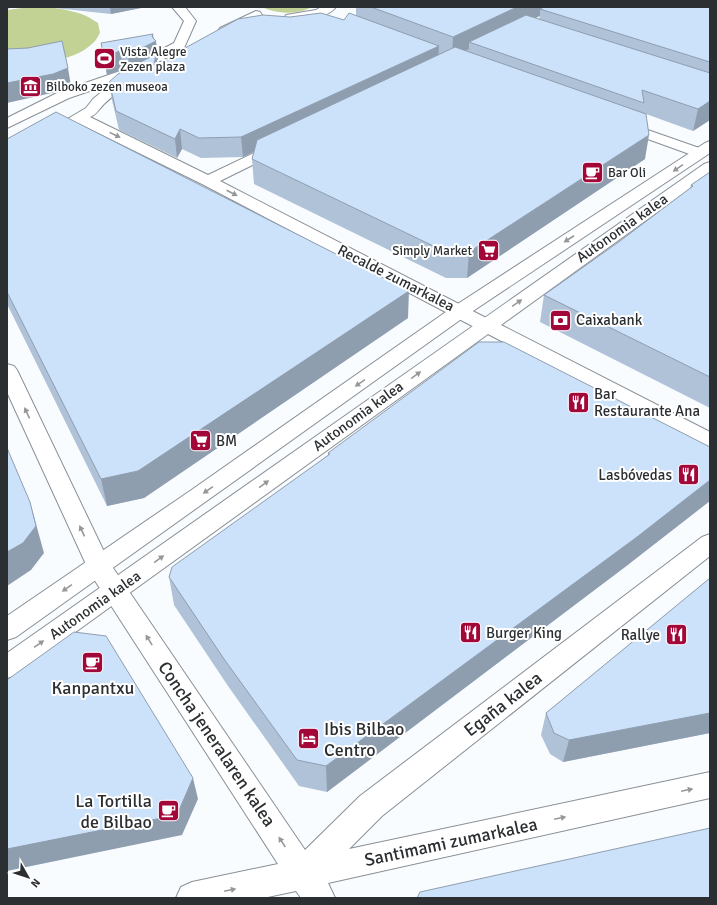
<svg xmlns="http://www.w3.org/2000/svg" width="717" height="905" viewBox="0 0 717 905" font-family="Signika,sans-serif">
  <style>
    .green { fill: #c1d294 }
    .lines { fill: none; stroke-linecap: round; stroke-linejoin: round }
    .minor-casing { stroke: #898f96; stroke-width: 2 }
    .major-casing { stroke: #898f96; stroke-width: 2 }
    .minor { fill: #fff; fill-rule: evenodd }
    .major { fill: #fff; fill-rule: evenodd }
    .wall { fill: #afc2d7; fill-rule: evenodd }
    .shaded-wall { fill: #8f9eaf }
    .building { fill: #cce1fa; stroke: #8f9eaf }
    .oneway { fill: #969798 }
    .labels { text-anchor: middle; stroke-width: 4; stroke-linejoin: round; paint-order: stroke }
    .far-poi-label { font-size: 13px; fill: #2c2f31; stroke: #fff; text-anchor: start }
    .street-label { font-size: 15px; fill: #2c2f31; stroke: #fff }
    .poi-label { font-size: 15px; fill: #2c2f31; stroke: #fff; text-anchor: start }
    .near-poi-label { font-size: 18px; fill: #2c2f31; stroke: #fff }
    .near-street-label { font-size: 18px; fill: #2c2f31; stroke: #fff }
  </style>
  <rect width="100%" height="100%" fill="#f9fcff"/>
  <!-- green -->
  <path class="green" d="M47,7C67,10 81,11 98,23L100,33C98,36 96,41 93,43C73,63 33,64 7,67V10L22,8Z
    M262,7H312C298,15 276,14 262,7Z"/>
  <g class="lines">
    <defs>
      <path id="minor" d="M172,7H185L196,21L184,48L138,73L142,74L144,77L142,80C128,87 115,93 104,104C99,109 97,114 90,117L208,175L273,144L278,142L283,144L286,147L283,150L220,181L492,321L495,325L492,329L485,331L478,329L202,184L80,124L69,128L64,127L62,124L64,121L86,108L93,99L110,85L119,81L69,98L7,128V118L59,92L123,70L174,43L184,21Z
        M321,7H336C327,19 304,19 290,22L286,21L284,18L286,15L316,10Z
        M256,11L260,12L262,15L260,18L228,34H220L218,31L220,28Z
        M622,121L705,150L708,153L705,156L700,158L695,156L617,128L615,125L617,122Z
        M7,364L14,366L17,370L109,562L305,850L360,796L702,537L710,534V556L382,816L349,849L710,772V798L328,883L335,898H301L296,891L263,898H176L181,887L192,882L278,864L90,573L7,392Z"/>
      <path id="major" d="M710,141V153L467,315L16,637L7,640V616L190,491L453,307L705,143Z
        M710,162V174L501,325L710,432V448L702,446L488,334L16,675L7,678V653L704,164Z"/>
    </defs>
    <!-- minor casing -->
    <use href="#minor" class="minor-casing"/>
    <!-- major casing -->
    <use href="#major" class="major-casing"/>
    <!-- minor -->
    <use href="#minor" class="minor"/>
    <!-- major -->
    <use href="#major" class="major"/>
  </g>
  <!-- wall -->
  <path class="wall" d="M45,7H146L111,14Z
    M356,7H710V120L693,131L646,114L645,159L467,278H446L254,184L252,159L254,152L243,157L201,158L182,149L177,158L119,130L112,100L109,82L125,70H123L107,75L101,43L154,38L158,59L157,60V63L344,20L356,15ZM538,16H540L539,19L535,18Z
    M7,139L408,318L144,498L107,506L7,304Z
    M710,172V408L540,322L544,295L620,241L690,188L691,185Z
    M328,453L629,564L327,792L299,786L228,686L174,605L169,577L328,455Z
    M710,578V733L563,762L550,754L541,735L546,713Z"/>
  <!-- shaded-wall -->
  <path class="shaded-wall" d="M7,7H13L7,9Z
    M110,7H146L111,14Z
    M517,7H558L540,9V16L478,45L469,42V49L452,57L453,37Z
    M153,34L154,42L156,41L158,59L157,60L158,73H130L128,55L152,37Z
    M439,46L438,64L243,157L241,137Z
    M120,51L123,70L107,75L104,57Z
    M68,68L71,86L56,92L7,103V83Z
    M710,101V120L693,131L698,109Z
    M180,129L182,149L177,158L175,139Z
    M649,135L645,159L467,278L469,252Z
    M409,291L408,318L144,498L107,506L101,479Z
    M710,480V501L629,564L327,792L326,766Z
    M30,502L44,553L31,570L7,586V552Z
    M710,713V733L563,762L569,740Z
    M193,778L198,799L182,835L7,871V849Z"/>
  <!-- building -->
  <path class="building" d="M371,7H517L453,37Z
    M544,7H708L710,8V62L540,9Z
    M321,13L344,20L349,13L439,46L241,137L199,138L180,129L175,139L116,111L110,85L111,84L109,82L118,74L156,54L154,65L238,19L263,15L290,17Z
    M526,15L710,73V101L698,109L642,90L644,103L469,42Z
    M153,34L152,37L156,41L128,55L126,52L120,51L104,57L101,43Z
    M62,41L68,68L53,74L7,83V49L28,48Z
    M455,47L646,114L649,135L469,252L448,253L252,159L257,140Z
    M56,112L409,291L138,471L101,479L7,292V139Z
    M710,172V377L544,295L620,241L693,186L691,185Z
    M479,342H504L710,447V480L637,537L326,766L297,760L224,659L169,577L172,567L330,454L328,453Z
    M7,448L30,502L36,526L23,543L7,552Z
    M710,578V713L569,740L554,733L546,713Z
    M74,632L106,636L193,778L177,815L7,849V680Z
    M710,828V898H417L420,892Z"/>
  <!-- one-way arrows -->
  <defs><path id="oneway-solid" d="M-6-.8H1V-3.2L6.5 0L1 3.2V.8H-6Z"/></defs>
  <g class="oneway">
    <use href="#oneway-solid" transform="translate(115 135) rotate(26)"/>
    <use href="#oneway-solid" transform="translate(678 168) rotate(146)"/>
    <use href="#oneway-solid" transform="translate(232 193) rotate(27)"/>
    <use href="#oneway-solid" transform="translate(569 239) rotate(147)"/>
    <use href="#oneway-solid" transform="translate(517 303) rotate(-35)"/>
    <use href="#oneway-solid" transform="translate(416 375) rotate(-36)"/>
    <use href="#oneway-solid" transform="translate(360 383) rotate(145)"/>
    <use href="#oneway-solid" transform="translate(27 413) rotate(-115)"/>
    <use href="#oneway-solid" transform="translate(264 484) rotate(-36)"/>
    <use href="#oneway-solid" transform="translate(208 490) rotate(145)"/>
    <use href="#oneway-solid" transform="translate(82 531) rotate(-115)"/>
    <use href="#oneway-solid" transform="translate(159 559) rotate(-36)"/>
    <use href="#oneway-solid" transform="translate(67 588) rotate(145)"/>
    <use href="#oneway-solid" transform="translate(149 640) rotate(-122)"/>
    <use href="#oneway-solid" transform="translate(39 644) rotate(-35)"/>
    <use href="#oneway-solid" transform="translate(687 790) rotate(-12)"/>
    <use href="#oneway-solid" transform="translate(560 818) rotate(-12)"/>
    <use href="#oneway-solid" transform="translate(282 842) rotate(-123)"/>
    <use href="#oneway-solid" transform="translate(230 890) rotate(-12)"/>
  </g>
  <!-- icons -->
  <defs>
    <symbol id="stadium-square" viewBox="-11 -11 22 22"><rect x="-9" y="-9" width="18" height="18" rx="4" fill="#a30638" stroke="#fff"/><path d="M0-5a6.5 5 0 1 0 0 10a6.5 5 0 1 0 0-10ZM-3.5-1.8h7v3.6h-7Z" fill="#fff"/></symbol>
    <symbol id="museum-square" viewBox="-11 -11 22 22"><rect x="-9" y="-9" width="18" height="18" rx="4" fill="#a30638" stroke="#fff"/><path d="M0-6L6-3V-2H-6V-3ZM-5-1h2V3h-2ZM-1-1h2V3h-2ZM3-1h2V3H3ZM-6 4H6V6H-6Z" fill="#fff"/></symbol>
    <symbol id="cafe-square" viewBox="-11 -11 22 22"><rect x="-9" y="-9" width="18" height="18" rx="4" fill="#a30638" stroke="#fff"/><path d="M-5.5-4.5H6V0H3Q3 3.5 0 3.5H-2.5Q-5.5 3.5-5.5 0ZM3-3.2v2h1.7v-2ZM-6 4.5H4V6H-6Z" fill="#fff"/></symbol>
    <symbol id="supermarket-square" viewBox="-11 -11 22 22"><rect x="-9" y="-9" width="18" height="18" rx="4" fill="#a30638" stroke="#fff"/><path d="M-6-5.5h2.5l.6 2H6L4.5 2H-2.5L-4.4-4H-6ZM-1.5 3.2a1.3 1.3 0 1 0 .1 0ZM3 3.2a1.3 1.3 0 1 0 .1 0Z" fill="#fff"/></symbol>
    <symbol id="bank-square" viewBox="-11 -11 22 22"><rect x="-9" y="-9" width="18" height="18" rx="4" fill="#a30638" stroke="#fff"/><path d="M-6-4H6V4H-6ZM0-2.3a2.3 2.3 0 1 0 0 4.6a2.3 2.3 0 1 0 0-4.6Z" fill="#fff"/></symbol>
    <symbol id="restaurant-square" viewBox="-11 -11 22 22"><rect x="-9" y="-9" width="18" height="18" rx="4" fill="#a30638" stroke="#fff"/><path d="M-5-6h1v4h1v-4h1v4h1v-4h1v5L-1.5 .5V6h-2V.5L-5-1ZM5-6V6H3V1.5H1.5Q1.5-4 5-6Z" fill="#fff"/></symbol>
    <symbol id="hotel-square" viewBox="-11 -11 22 22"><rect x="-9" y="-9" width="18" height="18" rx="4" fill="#a30638" stroke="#fff"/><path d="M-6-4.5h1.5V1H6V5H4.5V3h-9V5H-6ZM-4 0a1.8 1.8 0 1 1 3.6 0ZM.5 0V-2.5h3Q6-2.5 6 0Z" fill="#fff"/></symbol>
  </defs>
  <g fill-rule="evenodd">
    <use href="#stadium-square" x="92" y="46" width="25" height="25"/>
    <use href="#museum-square" x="18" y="74" width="25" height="25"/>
    <use href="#cafe-square" x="580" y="160" width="25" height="25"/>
    <use href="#supermarket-square" x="476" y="238" width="25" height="25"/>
    <use href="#bank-square" x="548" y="308" width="25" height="25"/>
    <use href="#restaurant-square" x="566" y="390" width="25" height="25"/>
    <use href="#supermarket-square" x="188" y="428" width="25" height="25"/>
    <use href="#restaurant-square" x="676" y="462" width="25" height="25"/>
    <use href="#restaurant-square" x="458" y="620" width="25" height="25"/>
    <use href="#restaurant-square" x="664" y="622" width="25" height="25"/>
    <use href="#cafe-square" x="80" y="650" width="25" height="25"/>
    <use href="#hotel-square" x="296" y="726" width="25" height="25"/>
    <use href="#cafe-square" x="156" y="798" width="25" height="25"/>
  </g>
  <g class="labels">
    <!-- far-poi labels -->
    <g class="far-poi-label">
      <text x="120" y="56">Vista Alegre<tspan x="120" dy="15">Zezen plaza</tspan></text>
      <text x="46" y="91">Bilboko zezen museoa</text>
      <text x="608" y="177">Bar Oli</text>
      <text x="472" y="255" text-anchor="end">Simply Market</text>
    </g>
    <!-- street labels -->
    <g class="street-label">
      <text transform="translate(622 228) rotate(-35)" y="5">Autonomia kalea</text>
      <text transform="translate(396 278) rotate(27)" y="5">Recalde zumarkalea</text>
      <text transform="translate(358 416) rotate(-36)" y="5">Autonomia kalea</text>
      <text transform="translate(95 605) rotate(-35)" y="5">Autonomia kalea</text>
    </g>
    <!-- poi labels -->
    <g class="poi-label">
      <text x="576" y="325">Caixabank</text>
      <text x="594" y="399">Bar<tspan x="594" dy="17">Restaurante Ana</tspan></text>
      <text x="216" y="446">BM</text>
      <text x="672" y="480" text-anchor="end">Lasbóvedas</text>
      <text x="486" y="638">Burger King</text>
      <text x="660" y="640" text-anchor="end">Rallye</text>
    </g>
    <!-- near-poi labels -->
    <g class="near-poi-label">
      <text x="93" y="694">Kanpantxu</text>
      <text x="324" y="735" text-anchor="start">Ibis Bilbao<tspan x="324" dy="21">Centro</tspan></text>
      <text x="152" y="807" text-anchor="end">La Tortilla<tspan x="152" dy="21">de Bilbao</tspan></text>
    </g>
    <!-- near-street labels -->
    <g class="near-street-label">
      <text transform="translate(503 704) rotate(-38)" y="6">Egaña kalea</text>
      <text transform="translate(217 744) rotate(56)" y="6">Concha jeneralaren kalea</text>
      <text transform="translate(451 842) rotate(-12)" y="6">Santimami zumarkalea</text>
    </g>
  </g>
  <!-- border -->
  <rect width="717" height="905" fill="none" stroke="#2c2f31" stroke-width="16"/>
  <!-- north arrow -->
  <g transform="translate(28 877) rotate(129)" stroke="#ffffff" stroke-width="3" paint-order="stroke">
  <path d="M0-3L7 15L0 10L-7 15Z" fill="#2c2f31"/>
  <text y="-6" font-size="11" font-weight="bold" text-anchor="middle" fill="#2c2f31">N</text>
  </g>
</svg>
